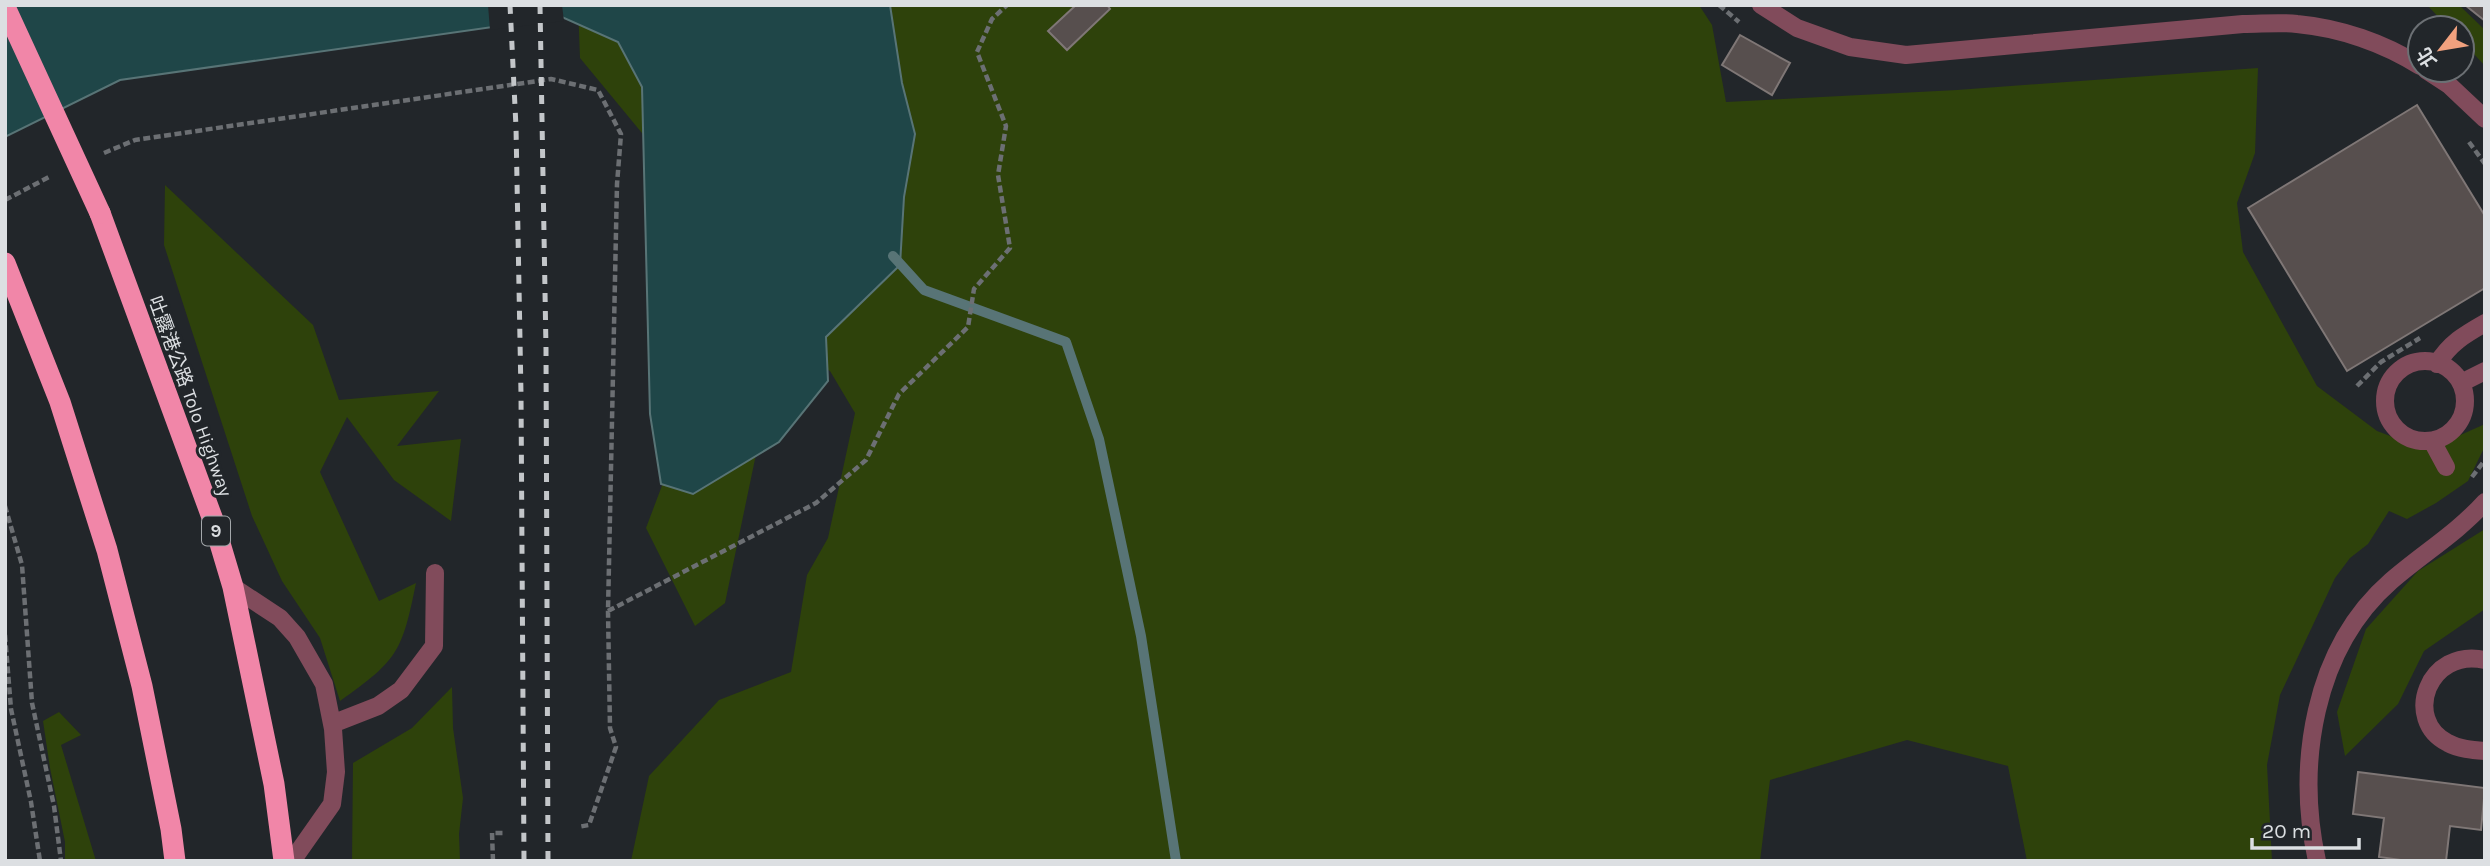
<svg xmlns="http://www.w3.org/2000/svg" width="2490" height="866" viewBox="0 0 2490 866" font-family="Karla,'Noto Sans TC',sans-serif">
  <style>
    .green { fill: #2e420b }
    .water { fill: #1f4648; stroke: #587476; stroke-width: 2 }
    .pier { fill: #22262a }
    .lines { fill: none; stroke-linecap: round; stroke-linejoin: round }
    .stream { stroke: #587476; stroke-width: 10 }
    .building { fill: #574f4e; stroke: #7f7776; stroke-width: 2 }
    .path { stroke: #6c6f73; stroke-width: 4.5; stroke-dasharray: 7 3.5; stroke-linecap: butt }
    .lane { stroke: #814b5b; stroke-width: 18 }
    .street { stroke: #814b5b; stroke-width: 18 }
    .highway { stroke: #f186a8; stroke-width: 21 }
    .rail { stroke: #c3c6c9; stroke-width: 5; stroke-dasharray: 9 9; stroke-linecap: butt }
    .highway-bridge { stroke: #f186a8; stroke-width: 21 }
    .labels { text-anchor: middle; stroke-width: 6; stroke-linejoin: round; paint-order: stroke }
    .shield { fill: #22262a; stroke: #a4a8ab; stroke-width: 2 }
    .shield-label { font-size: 18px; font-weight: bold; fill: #dcdfe2 }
    .street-label { font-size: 19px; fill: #dcdfe2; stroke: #22262a }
  </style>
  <rect width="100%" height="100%" fill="#22262a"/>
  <!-- green -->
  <path class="green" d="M578,5H1699L1712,25L1726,102L1957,90L2258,68L2255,153L2237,203L2243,252L2317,386L2377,431L2427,450L2485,424V446L2468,481L2436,503L2407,519L2389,511L2368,544L2350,558L2335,578L2280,695L2267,765L2272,861H2027L2008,766L1907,740L1770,780L1760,861H631L649,776L719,700L791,672L807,575L828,538L855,413L830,371L775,334L651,144L580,58Z
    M2427,5H2459L2485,30V66L2462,41V28H2449Z
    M165,185L313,325L339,400L439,391L397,446L461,439L451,521L394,480L347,417L320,472L379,601L416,583C402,652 398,660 340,701L320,638L282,581L252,516L164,245Z
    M689,414L759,440L725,603L695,626L646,528Z
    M2485,529V609L2424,651L2398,704L2345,756L2337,712L2366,629L2418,571Z
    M452,687L453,728L463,798L459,834L460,861H352L353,763L412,728Z
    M59,712L81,735L61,745L96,861H65V842L50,768L43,721Z"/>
  <!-- water -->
  <path class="water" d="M5,5H890L902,83L915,134L904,197L900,265L826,337L828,381L779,442L693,494L661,484L650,414L642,87L618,42L562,17L120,80L5,137Z"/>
  <!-- pier -->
  <path class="pier" d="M488,5H562L564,21L490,30Z"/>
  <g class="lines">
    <!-- stream -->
    <path class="stream" d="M893,256L924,290L1066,342L1099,439L1141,636L1176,861"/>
  </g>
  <!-- building -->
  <path class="building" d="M1076,5H1107L1110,9L1067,50L1048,31Z
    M2465,5H2485V21Z
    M1740,35L1790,63L1772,95L1722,65Z
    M2417,105L2485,216V288L2347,371L2248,208Z
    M2358,772L2485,788L2481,830L2450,826L2446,861H2408L2379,857L2384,818L2353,814Z"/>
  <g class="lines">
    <!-- path -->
    <path class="path" d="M1719,5L1739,22
      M2469,142L2485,164
      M104,153L135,140L551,79L598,90L621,134L617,184L608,611L610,728L616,747L589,825L578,827
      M5,200L51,176
      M2357,386L2381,362L2420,338
      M2472,477L2485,460
      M5,506L22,565L32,703L54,806L61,861
      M608,611L816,503L866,460L899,394L968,327L974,289L1010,248L998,175L1006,126L977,52L992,19L1007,5
      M5,635L11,709L31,802L40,861
      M493,861L492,833H503"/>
    <!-- lane -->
    <path class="lane" d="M2385 401a40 40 0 1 1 80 0a40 40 0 1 1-80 0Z
      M2437,364C2450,343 2464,335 2485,323
      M2461,383L2485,371
      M2432,441L2446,467
      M233,587L280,618L297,637L324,684L333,729L336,772L332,804L292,861
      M2485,660C2428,647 2402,720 2448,743C2459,749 2472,750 2485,751
      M332,724L378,706L401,690L434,646L435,573"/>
    <!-- street -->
    <path class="street" d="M1761,5L1797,28L1850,47L1906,55L2243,24C2261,24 2280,22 2297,24C2340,28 2384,43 2420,66
      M2426,70L2449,85L2485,119
      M2317,861C2296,765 2313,649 2391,581C2422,554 2457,533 2485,502"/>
    <!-- highway -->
    <path class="highway" d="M100,213L213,520L233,587L274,784L284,861
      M5,263L60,402L107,550L142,686L171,829L175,861"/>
    <!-- rail -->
    <path class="rail" d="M510,5L516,127L521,394L524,861
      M540,5L546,349L548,861"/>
    <!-- highway-bridge -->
    <path class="highway-bridge" d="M5,7L100,213"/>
  </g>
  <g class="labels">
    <!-- shield labels -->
    <rect class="shield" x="202" y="516.5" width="28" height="29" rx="5"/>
    <g class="shield-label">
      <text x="216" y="537">9</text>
    </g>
    <!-- street labels -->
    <g class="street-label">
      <text transform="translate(191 396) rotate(70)" y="7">吐露港公路 Tolo Highway</text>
    </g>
  </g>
  <!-- border -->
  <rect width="2490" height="866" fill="none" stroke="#dcdfe2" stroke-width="14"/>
  <!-- north arrow -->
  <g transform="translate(2441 49) rotate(239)"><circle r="33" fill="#22262a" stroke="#6c7074" stroke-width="2"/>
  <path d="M0-5L12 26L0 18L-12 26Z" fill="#f1a17e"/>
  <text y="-10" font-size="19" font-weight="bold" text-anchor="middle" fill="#dcdfe2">北</text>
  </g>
  <!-- scale -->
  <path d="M2252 838v10h107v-10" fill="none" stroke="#dcdfe2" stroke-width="3.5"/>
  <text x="2262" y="838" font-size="21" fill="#dcdfe2" stroke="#22262a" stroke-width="5" paint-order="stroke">20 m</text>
</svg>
